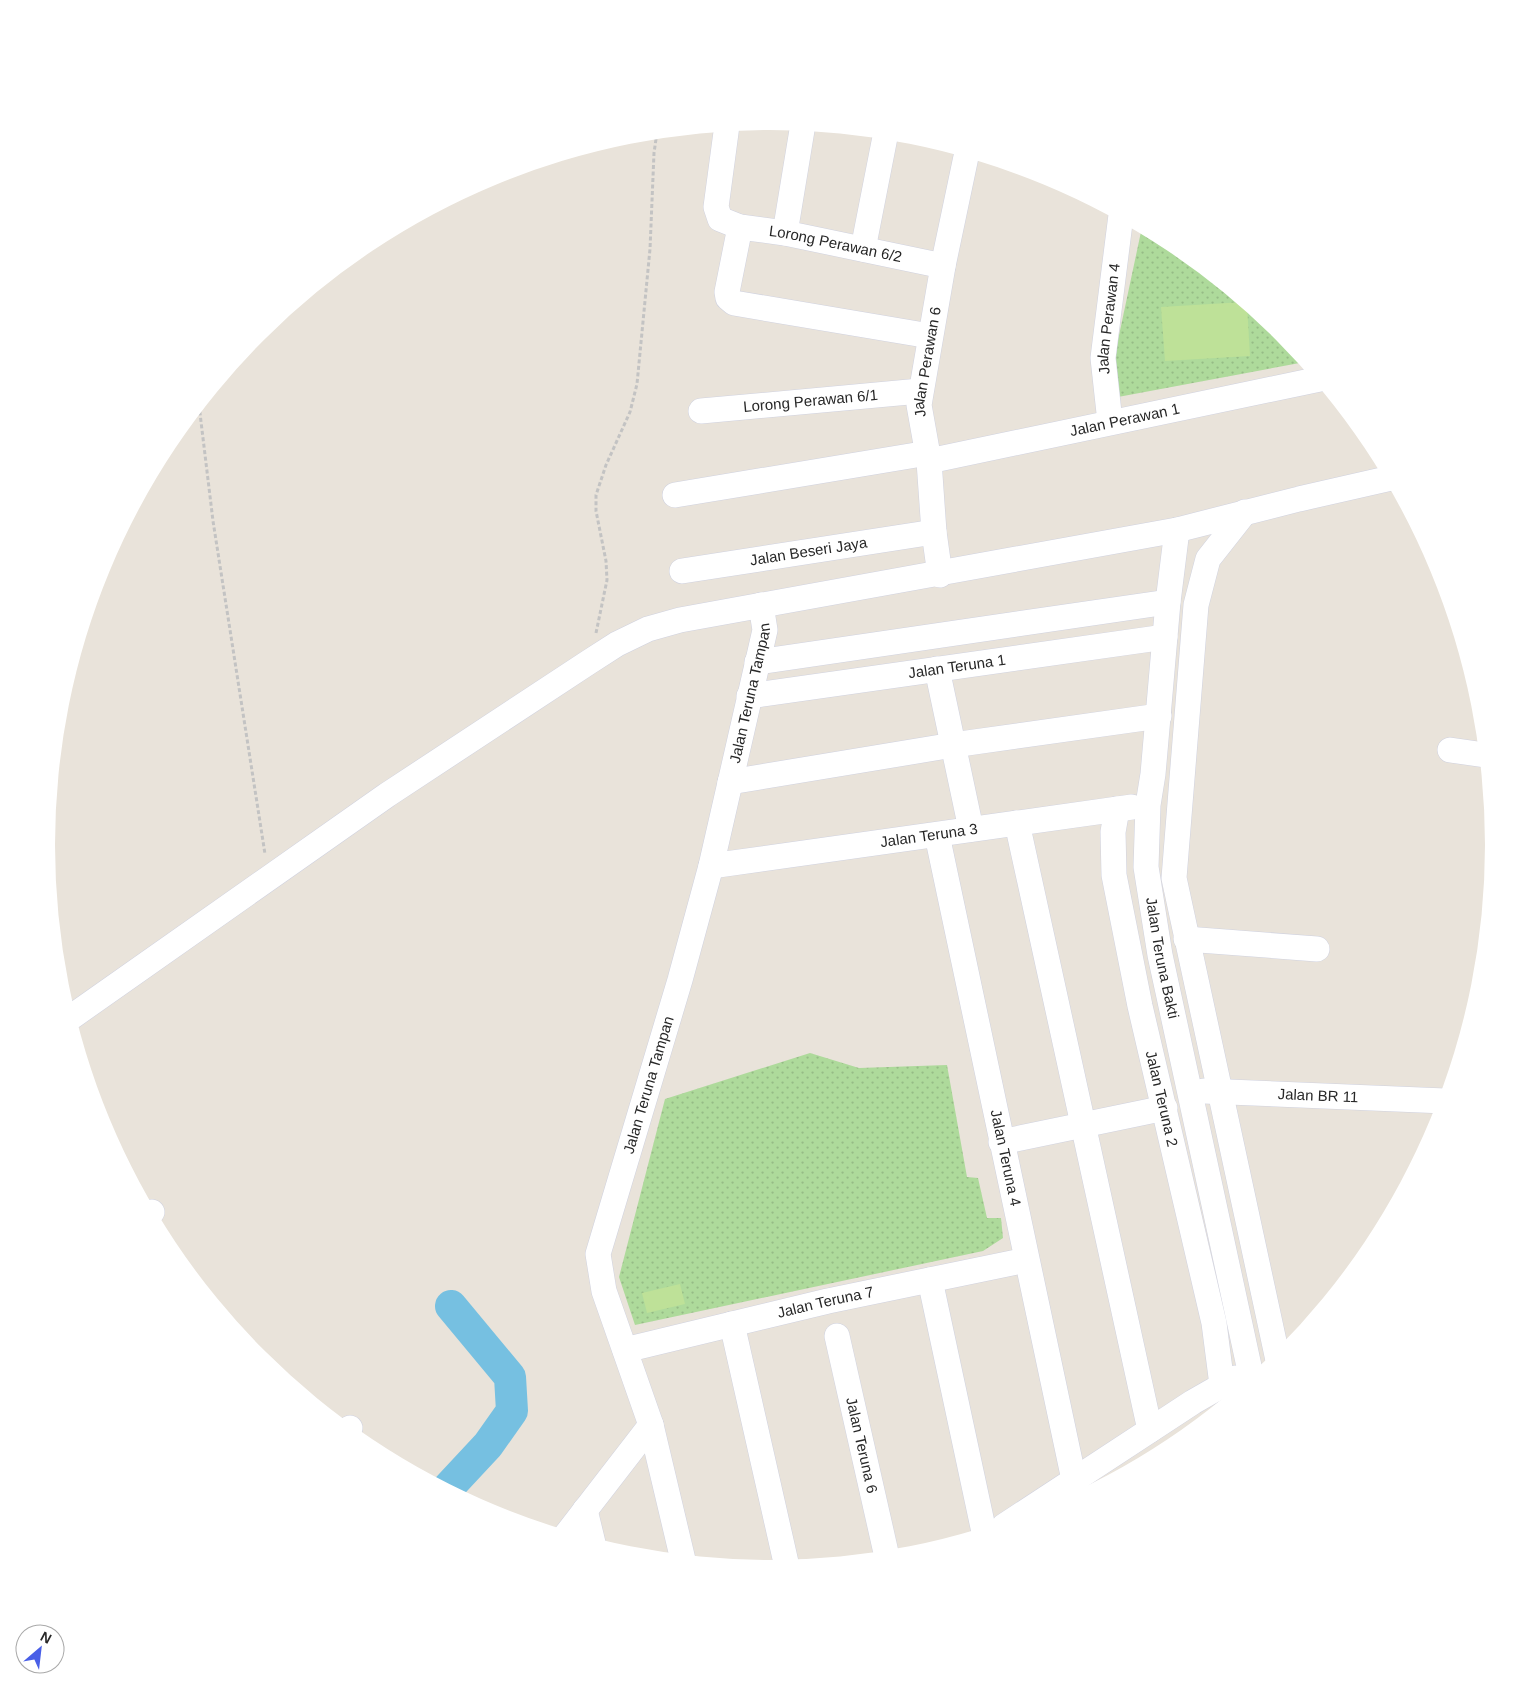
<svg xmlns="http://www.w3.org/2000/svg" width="1540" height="1689" viewBox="0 0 1540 1689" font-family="Helvetica,sans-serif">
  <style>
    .park { fill: url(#park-dots) }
    .pitch { fill: #bee198 }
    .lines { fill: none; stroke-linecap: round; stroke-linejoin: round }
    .river { stroke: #76c0e1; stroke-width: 32 }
    .minor-casing { stroke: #d0d2df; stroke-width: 26 }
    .path { stroke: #c3c3c3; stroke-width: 3; stroke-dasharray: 4 2.5; stroke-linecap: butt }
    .minor { stroke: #fff; stroke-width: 25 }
    .labels { text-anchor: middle; stroke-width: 4; stroke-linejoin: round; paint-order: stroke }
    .street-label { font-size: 15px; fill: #272727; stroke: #fff }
  </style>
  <defs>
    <pattern id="park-dots" width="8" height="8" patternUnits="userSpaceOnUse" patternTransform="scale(1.25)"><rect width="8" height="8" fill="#aeda9b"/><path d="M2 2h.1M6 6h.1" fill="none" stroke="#96bb86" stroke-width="1.8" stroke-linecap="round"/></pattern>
  </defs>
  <rect width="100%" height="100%" fill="#e9e3da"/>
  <!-- park -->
  <path class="park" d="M1142,227L1172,243L1282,333L1305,362L1118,397L1114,359Z
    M810,1053L859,1068L947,1065L967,1177L978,1178L987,1218H1001L1003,1238L983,1251L635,1325L619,1277L665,1099Z"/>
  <!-- pitch -->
  <path class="pitch" d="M1244,302L1247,304L1250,356L1165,361L1161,307Z
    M680,1284L685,1304L647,1313L642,1293Z"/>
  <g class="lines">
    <!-- river -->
    <path class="river" d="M447,1489L488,1445L512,1411L510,1377L451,1306"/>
    <defs>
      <g id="minor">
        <path id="s1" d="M727,125L716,207L720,219L740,227L785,233L943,266"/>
        <path d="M740,227L727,292L728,298L734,303L930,336"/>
        <path d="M785,233L803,124"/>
        <path d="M863,249L886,132"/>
        <path id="s2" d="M701,411L920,391"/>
        <path id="s3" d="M1110,422L1103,358L1121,215"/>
        <path id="s4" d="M929,461L1320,379"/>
        <path d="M675,495L928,453"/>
        <path d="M1245,512L1208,559L1196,605L1174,878L1278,1360"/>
        <path id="s5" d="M1177,530L1168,602L1153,774L1148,805L1146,867L1160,955L1252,1380"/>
        <path id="s6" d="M682,571L934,532"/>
        <path id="s7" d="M940,575L934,532L929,461L919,405L943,266L967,152"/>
        <path d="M757,662L1168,602"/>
        <path d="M937,669L971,829"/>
        <path id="s8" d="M749,696L1165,637"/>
        <path d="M1450,750L1485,755"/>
        <path d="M730,782L953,745L1159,716"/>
        <path id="s9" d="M1117,809L1113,832L1114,875L1140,1006L1214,1323L1222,1385"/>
        <path d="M1017,823L1150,1430"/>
        <path id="s10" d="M937,835L1074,1480"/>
        <path id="s11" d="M711,866L1132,807"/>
        <path d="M1186,939L1317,949"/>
        <path d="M70,1018L387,795L589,662L617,644L648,629L680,620L1177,530L1299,499L1391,478"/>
        <path id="s12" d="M1204,1091L1445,1101"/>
        <path d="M1001,1142L1165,1108"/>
        <path d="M150,1213L152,1212"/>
        <path d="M930,1280L984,1532"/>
        <path d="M732,1324L787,1567"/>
        <path id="s13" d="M837,1336L887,1557"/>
        <path id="s14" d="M625,1350L828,1301L1026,1260"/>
        <path d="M651,1425L683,1560"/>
        <path d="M348,1430L350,1428"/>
        <path d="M585,1510L593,1543"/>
        <path d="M1004,1526L1193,1402L1235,1378"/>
        <path id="s15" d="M566,1535L651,1425L604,1291L598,1254L680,980L711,866L765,630L761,605"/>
      </g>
    </defs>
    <!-- minor casing -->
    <use href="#minor" class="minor-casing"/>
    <!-- path -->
    <path class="path" d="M199,405L213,521L265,854
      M596,633L607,580L606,561L596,511V495L606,465L630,412L637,384L650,249L654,153L657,132"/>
    <!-- minor -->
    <use href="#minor" class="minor"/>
  </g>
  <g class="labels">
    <!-- street labels -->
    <g class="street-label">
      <text dy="5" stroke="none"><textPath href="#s1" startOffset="214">Lorong Perawan 6/2</textPath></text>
      <text dy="5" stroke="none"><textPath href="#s3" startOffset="104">Jalan Perawan 4</textPath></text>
      <text dy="5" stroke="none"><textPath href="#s7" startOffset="215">Jalan Perawan 6</textPath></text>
      <text dy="5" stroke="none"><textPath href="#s2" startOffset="110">Lorong Perawan 6/1</textPath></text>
      <text dy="5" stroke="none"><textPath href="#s4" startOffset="200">Jalan Perawan 1</textPath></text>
      <text dy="5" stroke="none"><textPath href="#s6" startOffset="128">Jalan Beseri Jaya</textPath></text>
      <text dy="5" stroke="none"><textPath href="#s8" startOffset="210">Jalan Teruna 1</textPath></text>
      <text dy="5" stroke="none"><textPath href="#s15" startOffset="900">Jalan Teruna Tampan</textPath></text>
      <text dy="5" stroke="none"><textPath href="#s11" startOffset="220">Jalan Teruna 3</textPath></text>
      <text dy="5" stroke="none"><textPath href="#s5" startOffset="431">Jalan Teruna Bakti</textPath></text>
      <text dy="5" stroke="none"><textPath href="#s15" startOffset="495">Jalan Teruna Tampan</textPath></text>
      <text dy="5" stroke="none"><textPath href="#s12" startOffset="114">Jalan BR 11</textPath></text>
      <text dy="5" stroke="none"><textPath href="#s9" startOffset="295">Jalan Teruna 2</textPath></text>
      <text dy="5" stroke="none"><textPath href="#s10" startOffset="330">Jalan Teruna 4</textPath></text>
      <text dy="5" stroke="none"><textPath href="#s14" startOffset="206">Jalan Teruna 7</textPath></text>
      <text dy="5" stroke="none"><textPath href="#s13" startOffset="112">Jalan Teruna 6</textPath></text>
    </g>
  </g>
  <!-- crop -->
  <path d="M0 0H1540V1689H0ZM55 845a715 715 0 1 1 1430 0a715 715 0 1 1-1430 0Z" fill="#fff" fill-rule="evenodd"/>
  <!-- north arrow -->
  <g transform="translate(40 1649) rotate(28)"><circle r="24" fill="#ffffff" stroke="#a9a9a9"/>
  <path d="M0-4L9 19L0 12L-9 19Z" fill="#495fe7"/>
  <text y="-8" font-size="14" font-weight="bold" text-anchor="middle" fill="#272727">N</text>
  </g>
</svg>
